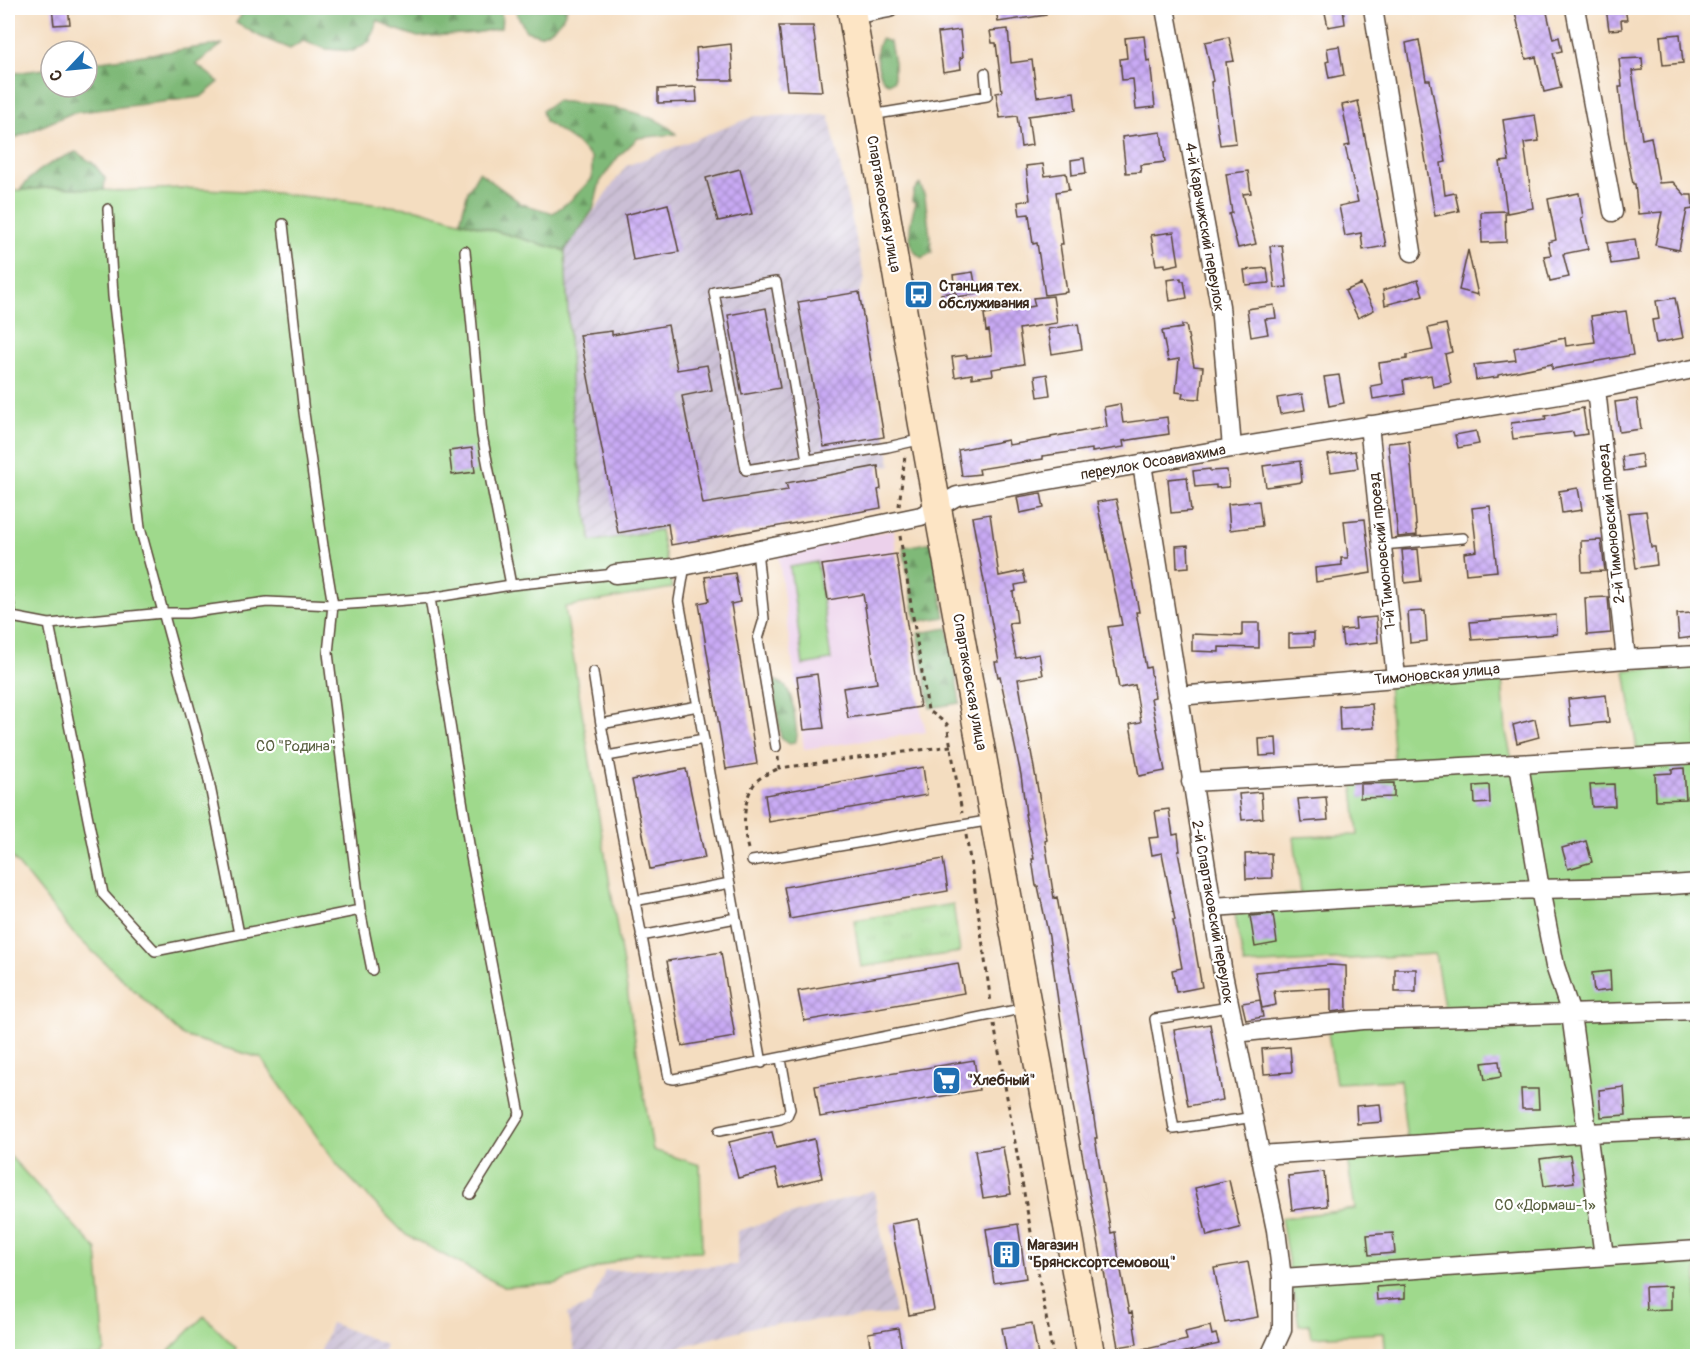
<svg xmlns="http://www.w3.org/2000/svg" width="1705" height="1364" viewBox="0 0 1705 1364" font-family="Pangolin,sans-serif">
  <style>
    .built { fill: #ecd1eb }
    .industrial { fill: url(#industrial-furrows) }
    .green { fill: #9fd98c; stroke: #6d8255; stroke-width: 1.5 }
    .forest { fill: url(#forest-firs); stroke: #5d724b; stroke-width: 1.5 }
    .park { fill: url(#park-tufts); stroke: #6d8255; stroke-width: 1.5 }
    .building { fill: url(#building-cross-hatch) }
    .lines { fill: none; stroke-linecap: round; stroke-linejoin: round }
    .lane-casing { stroke: #574536; stroke-width: 12 }
    .street-casing { stroke: #574536; stroke-width: 21 }
    .secondary-casing { stroke: #574536; stroke-width: 30 }
    .path { stroke: #574536; stroke-width: 3; stroke-dasharray: 4.5 4.5; stroke-linecap: butt }
    .lane { stroke: #fff; stroke-width: 9 }
    .street { stroke: #fff; stroke-width: 18 }
    .secondary { stroke: #fde5c5; stroke-width: 27 }
    .labels { text-anchor: middle; stroke-width: 4.5; stroke-linejoin: round; paint-order: stroke }
    .street-label { font-size: 15px; fill: #3b2a1e; stroke: #fff }
    .poi-label { font-size: 15px; font-weight: bold; fill: #3b2a1e; stroke: #fff; text-anchor: start }
    .park-label { font-size: 15px; fill: #595f3f; stroke: #fff }
  </style>
  <defs>
    <pattern id="industrial-furrows" width="10" height="10" patternUnits="userSpaceOnUse" patternTransform="scale(1.5)"><rect width="10" height="10" fill="#cbbfd5"/><path d="M-1 1l2-2M0 10L10 0M9 11l2-2" fill="none" stroke="#afa4b6"/></pattern>
    <pattern id="forest-firs" width="22" height="20" patternUnits="userSpaceOnUse" patternTransform="scale(1.5)"><rect width="22" height="20" fill="#7fb978"/><path d="M5 1l3.5 6h-7zM16 11l3.5 6h-7z" fill="#699762"/></pattern>
    <pattern id="park-tufts" width="24" height="20" patternUnits="userSpaceOnUse" patternTransform="scale(1.5)"><rect width="24" height="20" fill="#9fd98c"/><path d="M3 7l-1-3M5 7V3M7 7l1-3M15 17l-1-3M17 17v-4M19 17l1-3" fill="none" stroke="#8aba78"/></pattern>
    <pattern id="building-cross-hatch" width="8" height="8" patternUnits="userSpaceOnUse" patternTransform="scale(1.5)"><rect width="8" height="8" fill="#c9aaf5"/><path d="M0 0l8 8M0 8l8-8" fill="none" stroke="#a48bc6"/></pattern>
  </defs>
  <rect width="100%" height="100%" fill="#fff"/>
  <filter id="ink" filterUnits="userSpaceOnUse"><feTurbulence type="fractalNoise" baseFrequency=".0167" numOctaves="2"/><feDisplacementMap in="SourceGraphic" scale="12" xChannelSelector="R" yChannelSelector="G"/><feConvolveMatrix kernelMatrix="1 2 1 2 8 2 1 2 1" color-interpolation-filters="sRGB"/></filter>
  <filter id="wash" filterUnits="userSpaceOnUse"><feTurbulence type="fractalNoise" baseFrequency=".008" numOctaves="4" result="noise"/><feDisplacementMap in="SourceGraphic" scale="24" xChannelSelector="R" yChannelSelector="G"/><feGaussianBlur stdDeviation="1.35" result="paint"/><feColorMatrix in="noise" values="0 0 0 0 0 0 0 0 0 0 0 0 0 0 0 0 0 1.4 0 .05"/><feComposite in="paint" operator="in"/></filter>
  <g filter="url(#wash)">
    <rect width="100%" height="100%" fill="#f4ddc0"/>
    <!-- built -->
    <path class="built" d="M894,530L896,554L920,707L926,732L804,749L778,552Z"/>
    <!-- industrial -->
    <path class="industrial" d="M829,115L865,280L859,292L891,465L878,467L882,489L591,542L573,423L565,251L626,166L755,116Z
      M874,1190L895,1314L756,1326L648,1356H575L567,1314L591,1304L605,1271L737,1265V1231Z
      M331,1323L385,1344L382,1356H319Z"/>
    <!-- green -->
    <path class="green" d="M58,187L118,191L182,188L266,192L417,209L565,251L573,423L591,542L660,530L672,588L565,607L653,1150L700,1165L702,1251L636,1253L555,1284L504,1287L406,1235L338,1166L261,1058L183,1036L73,933L8,852V191Z
      M817,562L831,660L803,665L790,567Z
      M1697,666V1356H1386L1384,1333L1311,1337L1309,1324L1299,1325L1281,1218L1355,1209L1345,1145L1407,1141L1400,1080L1336,1083L1326,1020L1445,1013L1435,954L1244,965L1232,898L1301,894L1294,837L1358,835L1352,778L1395,774L1388,684L1502,678L1506,732L1512,760L1637,750L1625,670Z
      M8,1154L97,1250L105,1351L101,1356H8Z
      M204,1316L236,1348L233,1356H164Z"/>
    <!-- forest -->
    <path class="forest" d="M246,8H498L502,16L501,28L475,33L418,37L392,28L378,20L370,41L353,51L326,49L303,41L290,49L261,37L236,23Z
      M518,8H567C562,22 555,29 540,35L526,31L516,12Z
      M881,39L890,42L894,63V81L888,83L883,80C877,67 874,52 881,39Z
      M223,44L196,64L219,82L201,97L72,113L8,141V74L51,68V87H87V63Z
      M556,101C589,105 653,108 676,134L638,138L618,157L600,182L593,210L565,251L461,221V218L468,191L479,172L522,204L553,213L571,200L592,179V158L575,142L545,121L542,111Z
      M76,152L94,164L105,178L104,190L58,187L20,190C35,170 53,161 76,152Z
      M920,184L925,197L932,252L922,258C904,248 910,219 916,203L912,200L914,190Z
      M933,542L945,617L916,622L903,547Z
      M948,628L960,703L930,708L918,633Z
      M775,681C795,683 794,718 797,735L796,741L790,744L781,739L773,684Z"/>
    <!-- park -->
    <path class="park" d="M953,904L960,952L861,967L854,920Z"/>
    <g id="blocks">
      <!-- building -->
      <path class="building" d="M52,8H68L70,24L54,25Z
        M996,8H1046V15L998,22Z
        M1324,8H1343L1345,24L1328,27Z
        M1536,8H1546L1553,39L1559,37L1562,51L1553,53L1561,88L1544,92L1536,57L1526,59L1515,12Z
        M1606,8H1625L1627,20H1621L1622,29L1609,30Z
        M779,26H813L822,91L787,90Z
        M1008,29L1011,63L1032,60L1037,97L1074,92L1076,110L1028,116L1032,145L1021,147L1017,116L1000,118L996,93L1002,92L996,43H992L990,31Z
        M960,30L963,57L960,58L961,69L943,72L938,33Z
        M1680,34L1683,63L1663,65L1660,36Z
        M1144,36L1147,61L1150,60L1155,107L1136,109L1133,79L1122,80L1120,59L1127,58L1125,38Z
        M1229,37L1234,61L1226,62L1236,143L1220,145L1211,82L1213,81L1205,42Z
        M1419,40L1426,80H1430L1446,162L1441,163L1445,195L1455,193L1459,211L1435,216L1406,43Z
        M731,44L733,80H698L696,48Z
        M1339,46L1344,75L1329,78L1326,62L1329,61L1327,48Z
        M1642,58L1643,70L1632,71L1642,139L1651,137L1659,183L1673,182L1685,195H1692L1693,209L1687,210L1679,250L1655,245L1662,212L1638,214L1635,184H1633L1625,142L1619,87H1622L1619,59Z
        M696,87L697,102L658,103V89Z
        M1358,101L1386,246L1363,250L1361,233L1345,236L1339,206L1358,202L1345,146L1350,145L1342,105Z
        M1535,115L1539,141L1524,143L1533,208L1507,213L1500,162L1509,161L1503,120Z
        M1161,132L1165,162L1140,165L1141,172L1126,173L1122,137Z
        M1084,158L1086,173L1072,175L1071,160Z
        M1043,164L1045,176L1066,173L1069,190L1056,192L1063,244H1060L1067,292L1045,295L1037,243L1033,244L1029,214L1020,215L1018,202L1030,200L1026,166Z
        M740,169L752,214L718,221L706,178Z
        M1248,171L1251,193L1243,194L1256,244L1238,248L1229,214L1232,213L1226,174Z
        M1579,193L1583,217L1581,218L1588,249L1563,254L1569,277L1550,281L1544,256L1551,255L1548,242L1556,240L1548,199Z
        M668,204L679,252L633,260L625,215Z
        M1505,211L1506,242L1482,243L1481,212Z
        M1174,232L1179,264L1165,267V264L1156,265L1151,235Z
        M1635,239L1638,260L1611,264L1607,243Z
        M1282,245L1287,287L1275,288L1270,246Z
        M1468,250L1478,295L1459,290Z
        M1267,268L1269,283L1246,285L1244,270Z
        M973,272L977,294L956,297L953,275Z
        M1181,278V281H1184L1187,298L1170,301L1167,280Z
        M1418,280L1423,295L1385,305L1383,290Z
        M1361,284L1374,310L1358,318L1345,291Z
        M859,292L884,437L824,447L798,302Z
        M956,292L957,304L942,306L941,294Z
        M1053,296L1057,323L1019,329L1024,364L992,369L993,375L972,378V374L955,377L952,357L967,355V358L992,355L989,330L986,331L984,314L1035,306L1033,298Z
        M1675,298L1683,338L1656,343L1652,320L1659,319L1656,301Z
        M1274,305L1276,318L1265,319L1268,334L1251,337L1247,309Z
        M766,308L780,388L742,395L728,315Z
        M1626,311L1633,355L1552,369V364L1498,375V377L1476,380L1474,365L1516,360L1514,348L1565,338L1566,346L1595,342L1591,316Z
        M1078,324L1082,349L1052,354L1048,329Z
        M1446,324L1452,352L1445,354L1451,383L1433,387L1431,375L1403,380L1405,394L1373,399L1371,386L1382,384L1379,363L1407,359V355L1433,350L1428,328Z
        M668,325L677,370L707,365L712,390L682,396L703,504L788,490L786,483L878,466L881,489L878,490L881,508L671,545L668,524L618,533L580,335L612,331V335Z
        M1182,325H1186L1194,366L1203,367L1200,399L1182,398L1183,393L1176,392L1179,359L1168,361L1162,331L1182,328Z
        M1047,374L1050,395L1038,397L1035,376Z
        M1339,375L1344,403L1329,406L1324,377Z
        M1302,394L1305,410L1280,414L1277,398Z
        M1637,399L1641,429L1619,432L1615,402Z
        M1120,404L1123,423L1167,417L1169,434L1123,441L1124,447L1092,452V449L1043,456V459L979,469L980,474L962,476L958,450L1008,440L1009,445L1051,438V437L1107,427L1104,407Z
        M1583,408L1587,434L1574,436L1573,432L1513,439L1511,423L1546,419L1545,416Z
        M1476,431L1479,444L1458,448L1455,435Z
        M1409,441L1417,535L1398,537L1388,443Z
        M472,448L475,472L452,475L449,451Z
        M1355,451L1358,468L1331,472L1328,455Z
        M1641,454L1643,468L1624,471L1622,457Z
        M1300,461L1302,482L1266,487L1263,466Z
        M1210,469V471L1227,470L1229,487L1216,488V485L1195,487L1193,471Z
        M1187,477L1191,511L1171,513L1168,479Z
        M1578,488L1582,510L1562,513L1559,491Z
        M1041,493L1044,508L1020,513L1017,497Z
        M1116,499L1134,585L1139,612H1136L1146,668L1150,667L1155,697L1151,698L1165,771L1139,776L1130,724L1141,722L1135,685L1119,688L1108,627L1122,625L1097,502Z
        M1259,501L1262,526L1230,530L1228,504Z
        M1490,506L1497,571L1466,574L1464,553L1477,551L1472,508Z
        M1646,511L1651,547H1655L1657,565L1636,568L1628,513Z
        M990,514L999,576L1023,571L1026,583L1015,585L1016,591L1013,592L1017,622L1009,623L1016,658L1039,654L1043,675L1018,679L1047,840L1045,841L1054,898L1057,897L1078,1015L1097,1138H1095L1111,1233L1115,1232L1119,1260L1129,1313L1132,1312L1137,1344L1118,1347L1072,1100L1049,937L1038,886H1036L1032,859H1034L1025,814H1026L1021,775L1000,676L998,677L995,662H999L972,517Z
        M1365,519L1371,573L1316,582L1315,568L1342,565L1341,558H1348L1344,521Z
        M1601,540L1605,571L1582,572L1581,541Z
        M1188,545L1189,567L1177,568L1176,546Z
        M1418,549L1421,581L1405,583L1402,550Z
        M896,554L920,707L848,718L843,688L877,683L863,594L828,600L822,565Z
        M735,573L740,602L731,604L757,764L726,769L699,603L709,601L705,577Z
        M1608,597L1611,633L1587,635L1585,598Z
        M1425,611L1427,641L1410,643L1408,612Z
        M1692,613L1694,637L1679,639L1677,614Z
        M1556,615L1557,634L1472,640L1470,622Z
        M1376,617L1378,642L1343,646L1341,630L1356,629L1355,619Z
        M1242,623H1259V648L1219,647V652L1192,651V634L1242,636Z
        M1314,633V646L1289,647V634Z
        M817,674L824,728L804,730L797,677Z
        M1606,695L1609,722L1571,726L1568,699Z
        M1372,704L1374,728L1340,730L1339,706Z
        M1535,719L1539,737L1517,743L1513,725Z
        M1276,738L1277,755L1260,756L1259,739Z
        M923,767L927,795L769,822L765,795Z
        M1684,768L1686,799L1656,800L1655,774L1672,773V769Z
        M686,769L705,858L650,869L632,780Z
        M1394,783V797L1360,798V784Z
        M1614,784L1615,806L1592,807L1590,785Z
        M1489,785L1490,803L1475,804L1474,786Z
        M1261,792L1263,818L1242,820L1239,794Z
        M1326,797L1328,820L1301,822L1298,799Z
        M1169,809L1173,835L1178,834L1180,851H1178L1202,987L1176,992L1172,970L1182,968L1173,920H1175L1162,853L1152,855L1149,838L1159,837L1155,811Z
        M1586,841L1592,862L1568,869L1562,848Z
        M1271,853L1272,878L1246,879L1245,854Z
        M943,859L948,891L790,919L784,887Z
        M1273,914L1277,943L1255,947L1250,916Z
        M721,952L735,1037L682,1046L667,961Z
        M958,963L964,993L804,1021L798,991Z
        M1330,965L1346,966L1347,1010L1331,1012V988L1274,991L1276,1005L1262,1008L1255,972Z
        M1395,969H1416V992H1395Z
        M1610,971L1611,990L1594,992L1592,973Z
        M1260,1000L1263,1017L1246,1020L1242,1003Z
        M1210,1024L1223,1100L1188,1106L1174,1030Z
        M1290,1047L1292,1072L1264,1074L1262,1049Z
        M974,1060L979,1090L820,1117L815,1086Z
        M1499,1061L1501,1077L1485,1080L1482,1063Z
        M1624,1087L1626,1115L1601,1117L1599,1090Z
        M1521,1089H1538L1539,1109H1522Z
        M1380,1104L1382,1122L1357,1124L1356,1106Z
        M772,1132L776,1148L814,1139L822,1178L780,1188L775,1169L738,1178L729,1142Z
        M1003,1147L1011,1194L983,1198L975,1151Z
        M1570,1155L1574,1182L1544,1186L1540,1159Z
        M1324,1172L1327,1206L1292,1210L1288,1176Z
        M1229,1180L1240,1228L1207,1236L1195,1188Z
        M918,1219L934,1310L909,1315L891,1224Z
        M1018,1224L1026,1278L994,1283L986,1229Z
        M1393,1233L1395,1253L1369,1255L1367,1235Z
        M1248,1262L1258,1317L1225,1323L1214,1268Z
        M1405,1285V1298L1377,1300L1376,1287Z
        M1671,1286V1309L1646,1310L1645,1287Z
        M1032,1323L1038,1356H1007L1002,1328Z
        M1210,1326L1212,1335L1216,1334L1219,1344L1169,1356H1137V1351L1187,1340L1185,1332Z
        M898,1328L903,1356H872L868,1333Z"/>
    </g>
  </g>
  <g filter="url(#ink)">
    <use href="#blocks" fill-opacity="0" stroke="#574536" stroke-width="1.5"/>
    <g class="lines">
      <defs>
        <path id="lane" d="M871,115L987,96L985,73
          M108,209L113,296L140,528L208,776L239,934
          M283,224L304,413L323,546L333,605L328,653L360,910L372,970
          M465,251L482,435L511,585
          M807,460L776,282L714,292L746,470L888,447L923,439
          M1382,545L1463,538
          M757,550L764,619L758,639L776,747
          M685,565L679,601L762,1063
          M8,596L12,617L49,624L163,613H188L267,602L333,605L382,602L430,598L511,585L615,574
          M430,598L471,857L520,1114L470,1194
          M49,624L103,894L155,951L360,910
          M593,672L601,724
          M698,706L601,724L669,1078L674,1079L1026,1008
          M607,756L704,739
          M752,861L992,820
          M634,901L730,883
          M641,936L736,918
          M1229,1007L1155,1019L1174,1129L1254,1117
          M719,1131L780,1119L787,1116L790,1109L781,1059"/>
        <path id="street" d="M1165,8L1220,306L1232,448
          M1373,8L1412,252
          M1575,8L1613,212
          M852,15L889,8
          M1596,389L1626,659
          M1369,425L1396,677
          M1142,464L1223,974L1276,1230L1282,1278V1330L1270,1356
          M615,574L674,568L921,516L957,496L1232,448L1596,389L1698,368
          M1178,696L1626,659L1698,655
          M1519,765L1540,889L1555,966L1571,1014L1604,1256
          M1191,782L1698,754
          M1212,907C1321,900 1430,893 1539,889C1592,887 1645,888 1698,883
          M1235,1033L1363,1020L1698,1010
          M1261,1155L1588,1133L1698,1128
          M1282,1278L1698,1250"/>
        <path id="secondary" d="M851,8L925,439L1091,1356"/>
      </defs>
      <!-- lane casing -->
      <use href="#lane" class="lane-casing"/>
      <!-- street casing -->
      <use href="#street" class="street-casing"/>
      <!-- secondary casing -->
      <use href="#secondary" class="secondary-casing"/>
      <!-- path -->
      <path class="path" d="M899,506L905,455
        M900,536L928,710L947,724L962,813
        M778,757L779,768L951,746
        M966,835L977,903L991,1003
        M748,849C743,830 742,800 755,783C760,776 772,772 779,768
        M994,1024L1053,1356"/>
      <!-- lane -->
      <use href="#lane" class="lane"/>
      <!-- street -->
      <use href="#street" class="street"/>
      <!-- secondary -->
      <use href="#secondary" class="secondary"/>
    </g>
  </g>
  <!-- icons -->
  <defs>
    <symbol id="bus-square" viewBox="-11 -11 22 22"><rect x="-9" y="-9" width="18" height="18" rx="4" fill="#1f6fb2" stroke="#fff"/><path d="M-5-6H5V4H4V6H2V4H-2V6H-4V4H-5ZM-3.5-4V0h7V-4ZM-3.5 1.2v1.5H-2V1.2ZM2 1.2v1.5H3.5V1.2Z" fill="#fff"/></symbol>
    <symbol id="supermarket-square" viewBox="-11 -11 22 22"><rect x="-9" y="-9" width="18" height="18" rx="4" fill="#1f6fb2" stroke="#fff"/><path d="M-6-5.5h2.5l.6 2H6L4.5 2H-2.5L-4.4-4H-6ZM-1.5 3.2a1.3 1.3 0 1 0 .1 0ZM3 3.2a1.3 1.3 0 1 0 .1 0Z" fill="#fff"/></symbol>
    <symbol id="building-square" viewBox="-11 -11 22 22"><rect x="-9" y="-9" width="18" height="18" rx="4" fill="#1f6fb2" stroke="#fff"/><path d="M-4-6H4V6H1V3H-1V6H-4ZM-2.5-4.3h1.7v1.8h-1.7ZM.8-4.3h1.7v1.8H.8ZM-2.5-1h1.7V.8h-1.7ZM.8-1h1.7V.8H.8Z" fill="#fff"/></symbol>
  </defs>
  <g fill-rule="evenodd">
    <use href="#bus-square" x="902" y="278" width="33" height="33"/>
    <use href="#supermarket-square" x="930" y="1064" width="33" height="33"/>
    <use href="#building-square" x="990" y="1238" width="33" height="33"/>
  </g>
  <g class="labels">
    <!-- street labels -->
    <g class="street-label">
      <text transform="translate(884 204) rotate(80)" y="5">Спартаковская улица</text>
      <text transform="translate(1205 227) rotate(80)" y="5">4-й Карачижский переулок</text>
      <text transform="translate(1153 462) rotate(-10)" y="5">переулок Осоавиахима</text>
      <text transform="translate(1611 524) rotate(-96)" y="5">2-й Тимоновский проезд</text>
      <text transform="translate(1382 551) rotate(-96)" y="5">1-й Тимоновский проезд</text>
      <text transform="translate(1437 674) rotate(-5)" y="5">Тимоновская улица</text>
      <text transform="translate(970 682) rotate(80)" y="5">Спартаковская улица</text>
      <text transform="translate(1213 912) rotate(80)" y="5">2-й Спартаковский переулок</text>
    </g>
    <!-- poi labels -->
    <g class="poi-label">
      <text x="939" y="291">Станция тех.<tspan x="939" dy="17">обслуживания</tspan></text>
      <text x="967" y="1085">"Хлебный"</text>
      <text x="1027" y="1250">Магазин<tspan x="1027" dy="17">"Брянсксортсемовощ"</tspan></text>
    </g>
    <!-- park labels -->
    <g class="park-label">
      <text x="296" y="751">СО "Родина"</text>
      <text x="1545" y="1210">СО «Дормаш-1»</text>
    </g>
  </g>
  <!-- margin -->
  <rect width="1705" height="1364" fill="none" stroke="#fff" stroke-width="30"/>
  <!-- north arrow -->
  <g transform="translate(69 69) rotate(244)"><circle r="28" fill="#ffffff" stroke="#b1aaa5" stroke-width="1.5"/>
  <path d="M0-4.5L10 22L0 15L-10 22Z" fill="#1f6fb2"/>
  <text y="-9" font-size="16" font-weight="bold" text-anchor="middle" fill="#3b2a1e">С</text>
  </g>
</svg>
